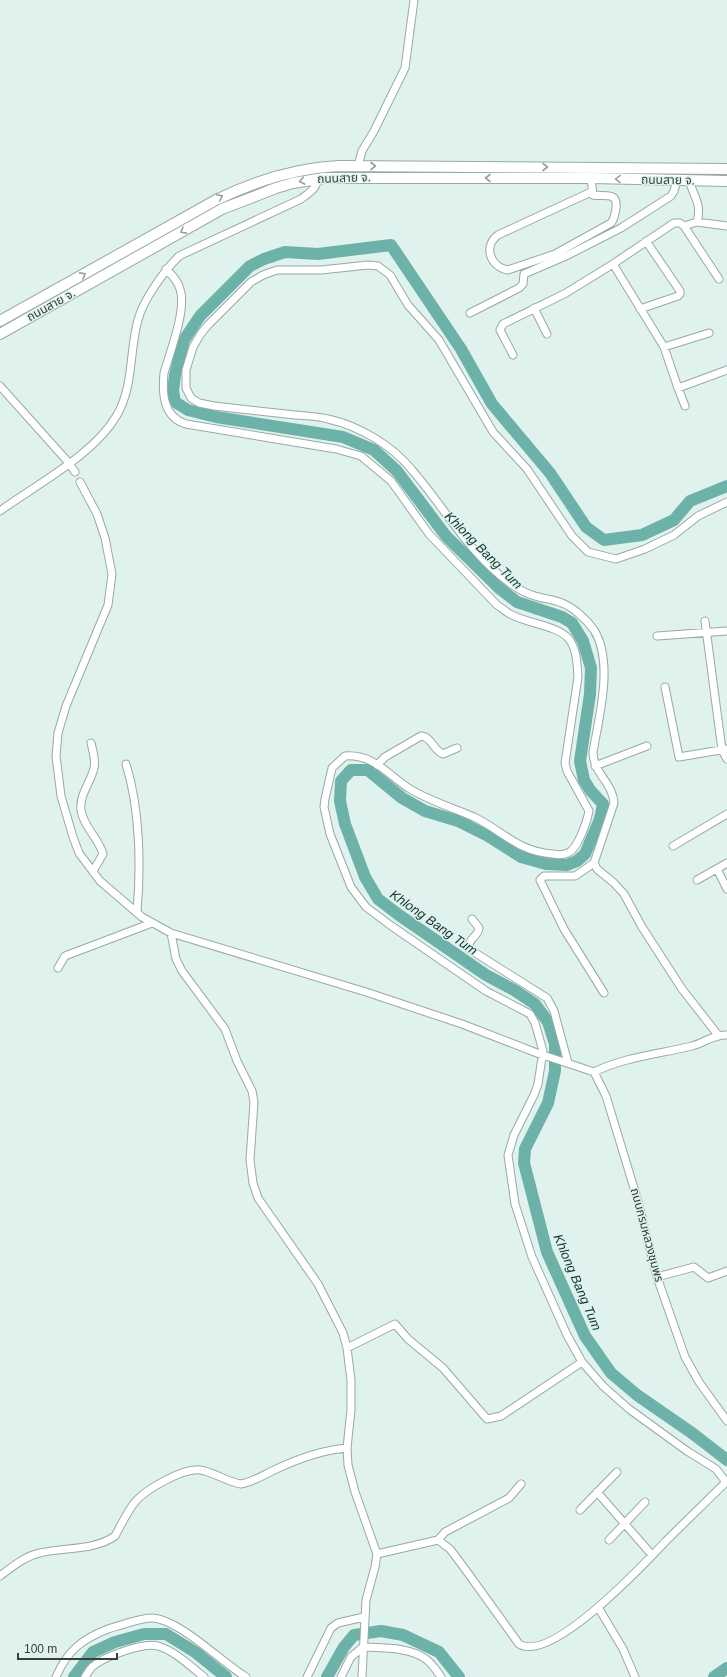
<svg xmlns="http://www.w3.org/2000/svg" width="727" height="1677" viewBox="0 0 727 1677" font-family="Helvetica,'Noto Sans Thai',sans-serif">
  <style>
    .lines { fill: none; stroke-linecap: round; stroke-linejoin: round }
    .river { stroke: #6db2a8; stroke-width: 12 }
    .minor-casing { stroke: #98a9a6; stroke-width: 9 }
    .secondary-casing { stroke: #98a9a6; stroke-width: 12 }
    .minor { stroke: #fff; stroke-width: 7 }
    .secondary { stroke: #fff; stroke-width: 10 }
    .oneway { stroke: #9b9e9e }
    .labels { text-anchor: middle; stroke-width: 3; stroke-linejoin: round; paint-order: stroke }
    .street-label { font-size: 12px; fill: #373e3d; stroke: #dff2ee }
    .water-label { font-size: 13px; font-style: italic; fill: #10332f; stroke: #dff2ee }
  </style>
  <rect width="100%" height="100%" fill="#dff2ee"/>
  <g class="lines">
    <!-- river -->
    <path class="river" d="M727,486L690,501L674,520L642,535L604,540L586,527L550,473L492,404L461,349L391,245L318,254L285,252L264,259L250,266L200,316L184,340L175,375L173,391L175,402L188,410L216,417L343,437L374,450L397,471L446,536L499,588L517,602L562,617L572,623L583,641L591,668L590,694L580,761L584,780L590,790L603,804L600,819L585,854L577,861L567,865L546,864L521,857L488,836L458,821L425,811L402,798L368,770H351L341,781L340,801L345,824L365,877L378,899L399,915L486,975L514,990L535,1004L548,1022L555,1044V1071L548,1103L525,1149L524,1163L547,1252L585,1336L611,1373L637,1395L692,1433L727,1460
      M74,1677L93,1652L115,1642L144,1634H166L195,1652L226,1677
      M327,1677L344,1647L354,1635L381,1631L403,1635L439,1652L459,1677
      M714,1677L727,1668"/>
    <defs>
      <path id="minor" d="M358,166L362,151L374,131L405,68L414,0
        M591,178L593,195C604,197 618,191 616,208C615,213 615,218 611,223L555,254L508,270C490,267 483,246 498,235L591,192
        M689,180C694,198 702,203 697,222
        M684,226L697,222L727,226
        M613,264L664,347L678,388L727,370
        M166,269C172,275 178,281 180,289C187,309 170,352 164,373C162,393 163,417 186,424L336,449L361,456L391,481L429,534L497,605C502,608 506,612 510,614C525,623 556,625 568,638C577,648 577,664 578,677L565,763L567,771L589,811C587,821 578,849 568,853C563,855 558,855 553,854C518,852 503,831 474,817C453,808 430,801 410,789C388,775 374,754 345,756L332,768L325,799L324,807L330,834L351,887L366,907L390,925L486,991L530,1014L535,1023L543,1051L538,1084L534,1095L514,1135L508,1155L515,1204L532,1257L567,1335L582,1362L603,1386L629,1409L687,1451L716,1469L726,1482
        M534,308L547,334
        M640,309L678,296L680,294V291L646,241
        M470,313L519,288L523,284L524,274L568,255L621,228L671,196L674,191L677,180
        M664,347L709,333
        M513,355L500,330L503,324L566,293L613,264L674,223H680L684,226L719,279
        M0,386L69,463L75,472
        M678,388L685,406
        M80,482L97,514L105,538L112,574L108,605L66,706L58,733L56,756L61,796L73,837L79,853L100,881L142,917L171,933L366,992L462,1024L537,1053L594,1072L606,1096L637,1198L657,1277L685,1357L699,1382L727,1421
        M0,511C37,484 94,455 117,415C134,385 129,352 138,320C143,300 164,271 179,256L301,199C309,193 316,189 318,179
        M705,621L722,750L727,759
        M657,636L727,631
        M665,687L679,757L727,749
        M91,743C93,751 96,761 94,768C91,782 79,795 81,810C83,826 99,839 103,854L93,871
        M126,764C140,809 141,866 137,912
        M377,765L385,757L421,736C431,736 434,751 443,754L457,748
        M595,766L647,746
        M673,846L727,814
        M594,863L575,876H544L540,880L564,929L604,993
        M717,869L727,889
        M697,880L727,863
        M472,919L479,928C478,937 467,939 469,949L547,998L554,1011L568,1063
        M171,933L176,959L182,971L225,1029L237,1061L252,1091L254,1102L250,1160L253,1183L258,1198L318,1284L343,1333L347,1348L351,1380V1410L347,1448L348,1465L355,1492L377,1554L375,1567L366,1600L362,1677
        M58,968L65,956L152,923
        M718,1035L682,989L642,927L624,894L614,883L597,869L594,863L614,803C613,783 593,773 593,752C599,717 614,662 594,630C587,620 573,607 562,603C553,599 542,599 532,595C525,593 517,588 511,584C469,554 445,508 412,470C392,445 359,426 328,419C317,416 306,416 295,415C268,412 241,409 214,406L199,403L191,398L186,388V370L193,347L200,335L207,326L251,282L263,275L277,270H321L368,265L378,266L390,275L408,305L439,340L493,432L527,469L572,536L588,552L616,559L645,549L674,535L698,516L727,502
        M594,1072C624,1057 660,1054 692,1046C704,1043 714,1034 727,1035
        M657,1277L694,1267L708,1278L727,1271
        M347,1348L395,1324L408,1339L443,1368L487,1419L501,1416L582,1362
        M597,1492L652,1555
        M580,1510L617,1472
        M438,1540L450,1549L465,1569L519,1644C551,1664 644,1564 666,1541C686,1521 707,1501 727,1481
        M609,1540L645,1502
        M377,1554L438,1540L445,1532L509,1498L521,1484
        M0,1576C12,1567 25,1556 40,1553C63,1547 94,1551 115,1536C121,1525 127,1512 135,1502C146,1489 183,1468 200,1470C214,1472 227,1482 241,1484C252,1482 262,1476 272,1471C295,1460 321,1450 347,1448
        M598,1607L623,1649L635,1677
        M56,1677C67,1651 82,1639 108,1629C118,1626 143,1617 153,1618C180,1620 221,1662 246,1677
        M85,1677C87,1674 89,1670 92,1667C103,1657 143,1642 158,1646C175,1651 190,1666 204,1677
        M307,1677L331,1628L338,1623L364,1617
        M341,1677L351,1657L363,1647C383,1648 411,1647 427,1660C433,1665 437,1671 441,1677"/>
      <path id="secondary" d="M0,321L216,200C255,181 295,168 339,166L727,169
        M0,334L222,209L276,188L293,183L324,178H591L727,181"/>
    </defs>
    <!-- minor casing -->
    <use href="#minor" class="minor-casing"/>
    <!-- secondary casing -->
    <use href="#secondary" class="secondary-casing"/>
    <!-- minor -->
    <use href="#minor" class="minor"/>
    <!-- secondary -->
    <use href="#secondary" class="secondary"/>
  </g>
  <!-- one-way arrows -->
  <defs><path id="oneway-chevron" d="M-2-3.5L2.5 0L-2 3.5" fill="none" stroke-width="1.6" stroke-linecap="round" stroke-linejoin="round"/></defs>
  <g class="oneway">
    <use href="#oneway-chevron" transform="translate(373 166)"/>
    <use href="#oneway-chevron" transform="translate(545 167)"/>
    <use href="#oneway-chevron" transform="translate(488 178) rotate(-180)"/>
    <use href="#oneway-chevron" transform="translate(618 179) rotate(-179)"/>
    <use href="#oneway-chevron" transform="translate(302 181) rotate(169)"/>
    <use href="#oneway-chevron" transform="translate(220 197) rotate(-26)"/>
    <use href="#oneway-chevron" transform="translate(183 231) rotate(151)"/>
    <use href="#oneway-chevron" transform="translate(83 275) rotate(-29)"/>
  </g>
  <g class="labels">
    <!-- street labels -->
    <g class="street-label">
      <text transform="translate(344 178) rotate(-2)" y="4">ถนนสาย จ.</text>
      <text transform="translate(668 180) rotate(1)" y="4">ถนนสาย จ.</text>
      <text transform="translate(51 305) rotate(-29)" y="4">ถนนสาย จ.</text>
      <text transform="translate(647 1235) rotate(75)" y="4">ถนนกรมหลวงชุมพร</text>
    </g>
    <!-- water labels -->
    <g class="water-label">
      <text transform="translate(484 550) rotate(45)" y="5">Khlong Bang Tum</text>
      <text transform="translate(434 922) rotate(35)" y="5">Khlong Bang Tum</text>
      <text transform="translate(578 1282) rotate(67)" y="5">Khlong Bang Tum</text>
    </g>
  </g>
  <!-- scale -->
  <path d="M18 1653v6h99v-6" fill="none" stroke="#373e3d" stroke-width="2"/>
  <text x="24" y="1653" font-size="12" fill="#373e3d" stroke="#dff2ee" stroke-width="3" paint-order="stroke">100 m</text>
</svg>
